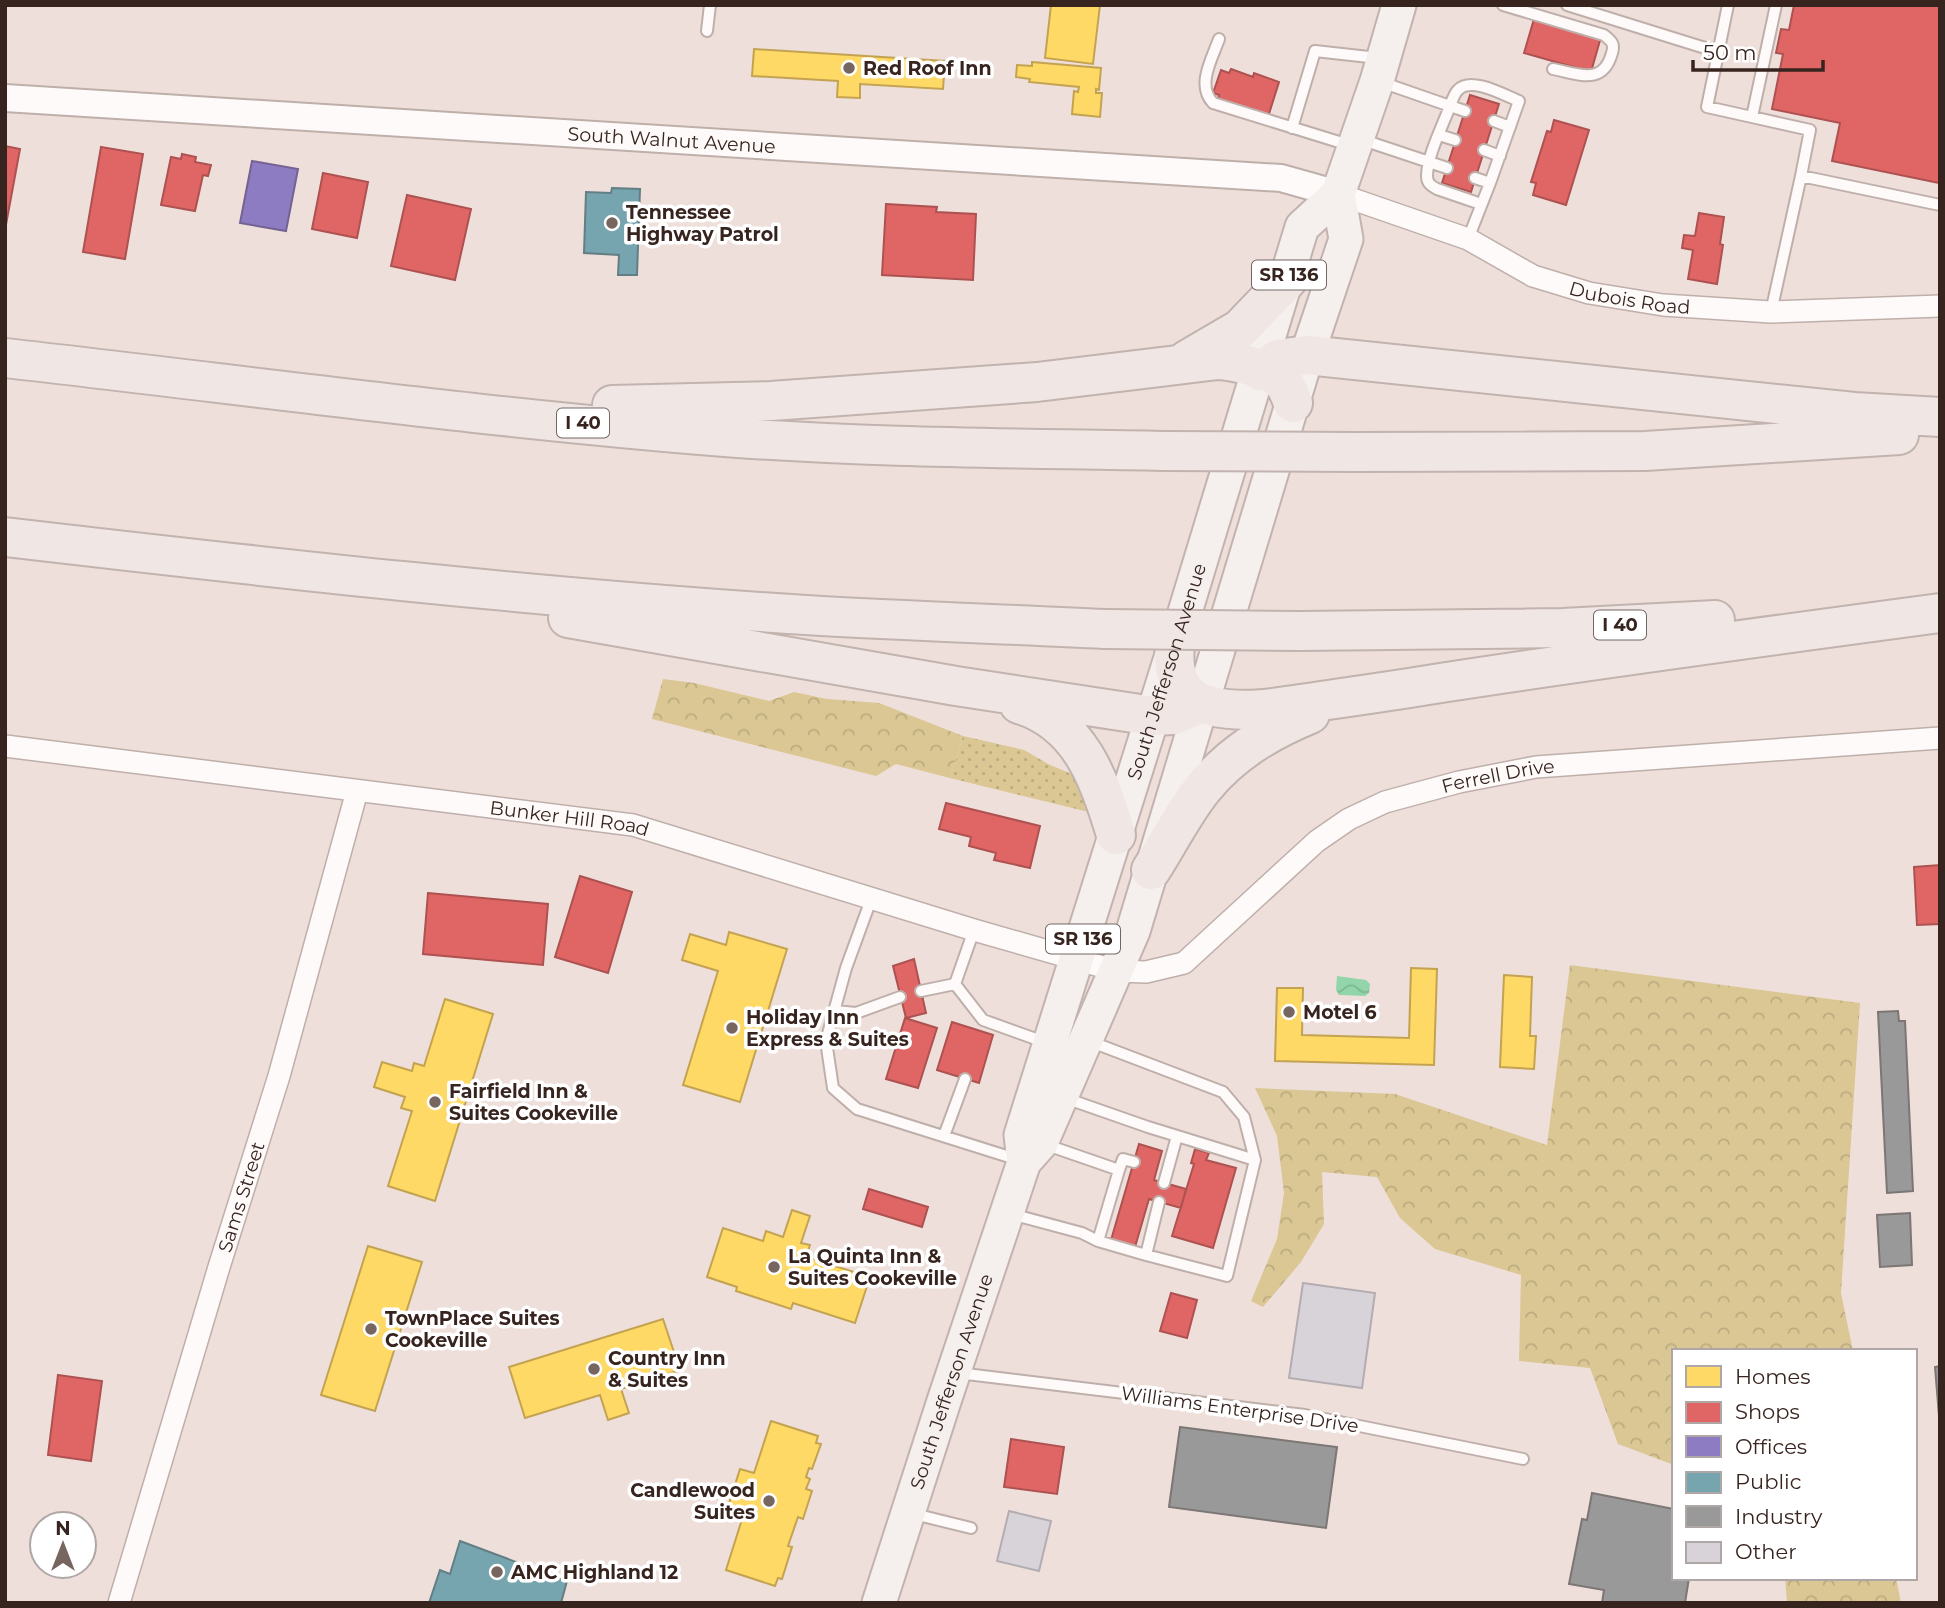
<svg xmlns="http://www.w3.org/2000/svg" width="1945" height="1608" viewBox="0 0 1945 1608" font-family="Montserrat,sans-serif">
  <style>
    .grass { fill: url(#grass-dots) }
    .forest { fill: url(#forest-crowns) }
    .water { fill: url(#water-waves) }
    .homes { fill: #ffd966; stroke: #c3a351; stroke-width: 2 }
    .shops { fill: #e06666; stroke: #ad5251; stroke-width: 2 }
    .offices { fill: #8e7cc3; stroke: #746292; stroke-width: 2 }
    .public { fill: #76a5af; stroke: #637e84; stroke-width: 2 }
    .industry { fill: #999; stroke: #7c7674; stroke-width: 2 }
    .building { fill: #d8d3d9; stroke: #b3adb2; stroke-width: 2 }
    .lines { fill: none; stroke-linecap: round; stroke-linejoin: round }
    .service-casing { stroke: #bfafaa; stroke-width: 14 }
    .minor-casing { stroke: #bfafaa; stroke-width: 24 }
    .tertiary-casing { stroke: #bfafaa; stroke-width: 30 }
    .primary-casing { stroke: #c2b3af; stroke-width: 37 }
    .motorway-casing { stroke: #c2b3af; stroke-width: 42 }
    .service { stroke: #fdfaf9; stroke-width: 10 }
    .minor { stroke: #fdfaf9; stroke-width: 21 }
    .tertiary { stroke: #fdfaf9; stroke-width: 26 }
    .primary { stroke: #f5efed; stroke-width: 33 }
    .motorway { stroke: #f0e7e4; stroke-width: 38 }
    .motorway-bridge-casing { stroke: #c2b3af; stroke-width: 42; stroke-linecap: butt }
    .motorway-bridge { stroke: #f0e7e4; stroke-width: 38 }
    .poi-dot { fill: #776560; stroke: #fff; stroke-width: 2.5 }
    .labels { text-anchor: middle; stroke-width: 7; stroke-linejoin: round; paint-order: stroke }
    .shield { fill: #fff; stroke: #736662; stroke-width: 2 }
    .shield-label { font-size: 18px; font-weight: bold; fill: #37241f }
    .poi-label { font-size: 19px; font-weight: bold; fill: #37241f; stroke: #fff; text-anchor: start }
    .street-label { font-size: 19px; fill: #37241f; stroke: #fff }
  </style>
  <defs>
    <pattern id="grass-dots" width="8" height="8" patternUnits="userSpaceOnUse" patternTransform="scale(1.75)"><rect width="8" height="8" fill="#dac794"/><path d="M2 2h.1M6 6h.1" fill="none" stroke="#bcab7f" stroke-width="1.8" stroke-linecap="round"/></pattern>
    <pattern id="forest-crowns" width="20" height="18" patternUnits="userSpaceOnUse" patternTransform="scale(1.75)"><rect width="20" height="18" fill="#dac794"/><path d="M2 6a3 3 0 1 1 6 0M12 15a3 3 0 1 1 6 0" fill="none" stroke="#bcab7f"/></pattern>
    <pattern id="water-waves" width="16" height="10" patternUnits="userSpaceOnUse" patternTransform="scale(1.75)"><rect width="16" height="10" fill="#92d5aa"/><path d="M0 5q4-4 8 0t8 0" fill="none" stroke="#7eb792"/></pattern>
  </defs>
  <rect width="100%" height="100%" fill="#efdfda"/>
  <!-- grass -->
  <path class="grass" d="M963,736L1024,750L1050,765L1084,779L1101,815L950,778Z"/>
  <!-- forest -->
  <path class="forest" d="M663,679L694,683L769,701L794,692L827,699L879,703L963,736L950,778L896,764L876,776L652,719Z
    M1570,965L1860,1003L1841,1293L1853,1351H1674V1465L1618,1444L1590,1368L1519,1361L1521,1275L1435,1249L1400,1218L1377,1177L1322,1172L1324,1224L1301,1262L1263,1307L1251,1301L1277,1239L1284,1193L1277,1136L1255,1088L1395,1094L1547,1145Z
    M1785,1578H1896L1901,1603H1787Z"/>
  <!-- water -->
  <path class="water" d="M1337,976L1366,980L1370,984L1369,993L1365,996L1339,995L1336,990Z"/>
  <!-- homes -->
  <path class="homes" d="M1051,5H1100L1093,64L1045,58Z
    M754,49L945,61L943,89L860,84V98L837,97L838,81L752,76Z
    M1032,62L1101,68L1099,90L1096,89V93H1102L1100,117L1072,114L1074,91L1078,92L1079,87L1029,82L1030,79L1016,77L1017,65L1032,66Z
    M729,932L787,949L740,1102L683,1085L718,971L682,960L690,934L726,945Z
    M1411,968L1437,969L1434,1065L1275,1061L1277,988H1303L1302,1035L1409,1038Z
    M1504,975L1532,977L1530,1036H1536L1534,1069L1500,1067Z
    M445,999L493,1014L435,1201L388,1186L412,1111L401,1108L405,1097L374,1087L382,1062L412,1071L414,1063L424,1066Z
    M792,1210L810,1216L801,1243L810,1245L806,1257L870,1277L855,1323L793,1303L791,1309L736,1291L737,1287L707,1277L723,1228L763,1241L766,1231L783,1237Z
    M368,1246L422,1262L375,1411L321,1395Z
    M663,1319L680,1370L621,1389L629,1413L608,1420L600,1395L525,1418L509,1367Z
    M771,1421L818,1436L816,1443L821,1444L812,1469L809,1468L806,1477L810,1479L806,1489L812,1491L803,1519L798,1517L788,1546L792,1547L782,1579L778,1578L775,1586L726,1570L743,1516L727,1510L740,1469L754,1473Z"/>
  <!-- shops -->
  <path class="shops" d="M1794,5H1940L1939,183L1832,161L1840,123L1772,109L1783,54L1776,53L1781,29L1789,30Z
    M1534,19L1601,37L1591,72L1524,53Z
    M1231,69L1253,77L1254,73L1279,82L1268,117L1218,100L1219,95L1213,93L1221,70L1229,73Z
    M1470,95L1499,104L1471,192L1442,183Z
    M1554,120L1589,130L1566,205L1533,195L1536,183L1531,182L1547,131L1551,132Z
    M5,146L20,149L5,230Z
    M101,147L143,154L125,259L83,252Z
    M182,154L196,157L195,162L211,165L208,176L203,175L195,211L161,205L171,157L181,159Z
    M323,173L368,182L357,238L312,229Z
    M407,195L471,209L455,280L391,266Z
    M886,204L937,207L936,212L976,214L973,280L882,275Z
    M1699,213L1724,217L1720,244L1723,245L1717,284L1688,279L1693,250L1682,248L1684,235L1695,236Z
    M946,803L1040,826L1030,868L994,860L996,853L969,846L971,837L939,829Z
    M1940,865V924L1917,925L1914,867Z
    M580,876L632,892L608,973L555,957Z
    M428,893L548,904L543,965L423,954Z
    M914,959L926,1013L906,1018L893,966Z
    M905,1018L937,1028L918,1088L886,1079Z
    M952,1022L993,1035L979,1083L937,1070Z
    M1139,1144L1162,1151L1154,1180L1186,1189L1181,1208L1149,1199L1135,1247L1111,1240Z
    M1195,1149L1209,1153L1206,1160L1236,1168L1213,1248L1172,1236L1194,1164L1191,1163Z
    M869,1189L928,1207L922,1227L863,1209Z
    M1171,1293L1197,1300L1187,1338L1160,1331Z
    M58,1375L102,1381L91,1461L48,1455Z
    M1011,1439L1064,1447L1057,1494L1004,1487Z"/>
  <!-- offices -->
  <path class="offices" d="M252,161L298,169L286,231L240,223Z"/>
  <!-- public -->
  <path class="public" d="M612,188L640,189L637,275H618L619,255L584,253L586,192L611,193Z
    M460,1541L567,1581L561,1603H429L440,1570L450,1574Z"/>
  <!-- industry -->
  <path class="industry" d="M1898,1011L1899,1021H1905L1913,1191L1887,1193L1878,1012Z
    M1910,1213L1912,1265L1880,1267L1877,1215Z
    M1940,1366V1428L1935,1367Z
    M1180,1427L1337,1447L1326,1528L1169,1507Z
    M1592,1493L1674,1509V1578H1689L1685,1603H1602L1604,1590L1569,1584L1582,1519L1587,1520Z"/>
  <!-- building -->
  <path class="building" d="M1303,1283L1375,1293L1362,1388L1289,1378Z
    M1009,1511L1051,1521L1039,1571L997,1561Z"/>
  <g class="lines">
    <defs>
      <path id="service" d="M1503,5L1604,35C1611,41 1615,43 1612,53C1603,86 1579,74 1553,69
        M1567,5L1718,52
        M1728,5L1707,107L1752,117L1776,5
        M707,31L710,5
        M1219,39C1212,59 1196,85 1213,103L1352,146
        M1381,82L1450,106C1452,101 1454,94 1458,90C1471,76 1504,95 1519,101L1490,183L1475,178
        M1465,111L1450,106C1443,125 1427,156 1427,176C1427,183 1431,186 1437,189L1481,204
        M1752,117L1810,130L1801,176L1940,205
        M1494,121L1510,127
        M1292,128L1315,51L1378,58
        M1439,135L1455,140
        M1360,139L1447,168
        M1484,150L1500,156
        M1468,239L1490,183
        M1771,312L1801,176
        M872,897L846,968L826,1041L833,1088L857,1109L1019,1160
        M974,930L955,984L983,1020L1047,1043
        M921,991L955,984
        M835,1011L856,1013L900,997
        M1065,1098L1148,1127L1255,1160
        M944,1136L965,1079
        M1044,1144L1119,1170L1098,1241
        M1119,1170L1123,1159L1134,1162
        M1164,1183L1177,1136
        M1011,1214L1082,1233L1098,1241L1146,1255L1227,1276L1255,1160L1244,1117L1223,1092L1089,1041
        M1146,1255L1159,1202
        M958,1373L1305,1415L1523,1459
        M910,1513L971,1528"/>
      <g id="minor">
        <path id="s1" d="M1338,194L1468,239L1533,276L1589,293L1663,305L1771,312L1940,306"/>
        <path id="s2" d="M5,746L633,825L974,930L1117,971L1146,972L1184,963L1317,841L1349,819L1385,802L1459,782L1536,767L1940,738"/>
        <path id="s3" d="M119,1603L219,1267L279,1076L357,791"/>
      </g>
      <g id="tertiary">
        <path id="s4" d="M5,98L1281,178L1338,194"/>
      </g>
      <g id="primary">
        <path id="s5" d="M1024,1162L1021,1135L1175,645L1302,227L1338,194L1377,81L1399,5"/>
        <path id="s6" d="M879,1603L944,1401L1024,1162L1041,1143L1133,931L1307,355L1346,239L1338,194"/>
      </g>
      <path id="motorway" d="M5,358C245,385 485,418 725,437C871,448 1017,448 1163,451
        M1187,360L1240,329L1288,279
        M1260,371L1278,359L1307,355L1854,412L1940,417
        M612,405L771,401L1037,382L1218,360C1234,361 1265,368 1279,378C1286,384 1290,394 1293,403
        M1354,452L1645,451L1899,435
        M5,537C271,568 538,598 806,615C906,621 1005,624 1105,629
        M568,618L956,686L1153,716L1174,715L1202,703
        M1300,631L1563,628L1715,620
        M1175,645C1172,674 1180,699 1211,706C1247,715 1285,706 1321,701C1363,695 1405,689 1447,682C1611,657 1775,635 1940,613
        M1019,704C1080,722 1100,780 1116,835
        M1151,870C1168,844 1184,811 1204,787C1233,752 1269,731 1310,714"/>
    </defs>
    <!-- service casing -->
    <use href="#service" class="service-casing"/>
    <!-- minor casing -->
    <use href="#minor" class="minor-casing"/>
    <!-- tertiary casing -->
    <use href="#tertiary" class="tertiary-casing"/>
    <!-- primary casing -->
    <use href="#primary" class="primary-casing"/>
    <!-- motorway casing -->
    <use href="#motorway" class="motorway-casing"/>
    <!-- service -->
    <use href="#service" class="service"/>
    <!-- minor -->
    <use href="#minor" class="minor"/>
    <!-- tertiary -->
    <use href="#tertiary" class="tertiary"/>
    <!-- primary -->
    <use href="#primary" class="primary"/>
    <!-- motorway -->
    <use href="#motorway" class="motorway"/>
    <defs>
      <path id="motorway-bridge" d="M1163,451L1354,452
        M1105,629L1300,631"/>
    </defs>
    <!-- motorway-bridge casing -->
    <use href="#motorway-bridge" class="motorway-bridge-casing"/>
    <!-- motorway-bridge -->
    <use href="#motorway-bridge" class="motorway-bridge"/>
  </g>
  <!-- markers -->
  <g class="poi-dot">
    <circle cx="849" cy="68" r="7"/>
    <circle cx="612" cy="223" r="7"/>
    <circle cx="1289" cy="1012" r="7"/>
    <circle cx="732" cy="1028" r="7"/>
    <circle cx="435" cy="1102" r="7"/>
    <circle cx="774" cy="1267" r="7"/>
    <circle cx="371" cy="1329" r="7"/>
    <circle cx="594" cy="1369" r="7"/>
    <circle cx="769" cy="1501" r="7"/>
    <circle cx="497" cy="1572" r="7"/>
  </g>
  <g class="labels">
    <!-- shield labels -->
    <g class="shield">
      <rect x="1252" y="260.5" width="74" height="29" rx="5"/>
      <rect x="557" y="408.5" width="52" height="29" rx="5"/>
      <rect x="1594" y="610.5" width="52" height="29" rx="5"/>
      <rect x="1046" y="924.5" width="74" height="29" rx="5"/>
    </g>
    <g class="shield-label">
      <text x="1289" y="281">SR 136</text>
      <text x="583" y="429">I 40</text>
      <text x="1620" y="631">I 40</text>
      <text x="1083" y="945">SR 136</text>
    </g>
    <!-- poi labels -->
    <g class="poi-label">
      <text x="863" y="75">Red Roof Inn</text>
      <text x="626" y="219">Tennessee<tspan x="626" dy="22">Highway Patrol</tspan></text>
      <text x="1303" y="1019">Motel 6</text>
      <text x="746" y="1024">Holiday Inn<tspan x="746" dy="22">Express &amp; Suites</tspan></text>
      <text x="449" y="1098">Fairfield Inn &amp;<tspan x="449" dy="22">Suites Cookeville</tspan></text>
      <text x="788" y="1263">La Quinta Inn &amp;<tspan x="788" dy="22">Suites Cookeville</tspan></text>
      <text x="385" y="1325">TownPlace Suites<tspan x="385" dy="22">Cookeville</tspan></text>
      <text x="608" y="1365">Country Inn<tspan x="608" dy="22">&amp; Suites</tspan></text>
      <text x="755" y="1497" text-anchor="end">Candlewood<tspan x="755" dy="22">Suites</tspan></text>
      <text x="511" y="1579">AMC Highland 12</text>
    </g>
    <!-- street labels -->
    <g class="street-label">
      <text dy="7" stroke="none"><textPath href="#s4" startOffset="668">South Walnut Avenue</textPath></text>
      <text dy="7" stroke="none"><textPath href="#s1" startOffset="312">Dubois Road</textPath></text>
      <text dy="7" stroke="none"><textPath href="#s5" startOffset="513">South Jefferson Avenue</textPath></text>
      <text dy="7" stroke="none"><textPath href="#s2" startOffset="1582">Ferrell Drive</textPath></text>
      <text dy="7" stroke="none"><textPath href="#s2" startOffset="569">Bunker Hill Road</textPath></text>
      <text dy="7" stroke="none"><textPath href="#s3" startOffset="424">Sams Street</textPath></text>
      <text dy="7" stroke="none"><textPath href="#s6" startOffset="233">South Jefferson Avenue</textPath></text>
      <text transform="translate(1240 1409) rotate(8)" y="7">Williams Enterprise Drive</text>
    </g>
  </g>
  <!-- border -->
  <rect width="1945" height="1608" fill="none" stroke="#37241f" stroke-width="14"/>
  <!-- legend -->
  <rect x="1672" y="1349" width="245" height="231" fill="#ffffff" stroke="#afa7a5" stroke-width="2"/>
  <rect x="1686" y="1366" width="35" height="21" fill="#ffd966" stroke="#afa7a5" stroke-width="2"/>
  <text x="1735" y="1384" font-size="21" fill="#37241f">Homes</text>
  <rect x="1686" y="1402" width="35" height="21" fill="#e06666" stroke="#afa7a5" stroke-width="2"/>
  <text x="1735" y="1419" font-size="21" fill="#37241f">Shops</text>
  <rect x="1686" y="1436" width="35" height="21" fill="#8e7cc3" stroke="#afa7a5" stroke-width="2"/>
  <text x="1735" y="1454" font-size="21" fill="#37241f">Offices</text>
  <rect x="1686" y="1472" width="35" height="21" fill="#76a5af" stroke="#afa7a5" stroke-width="2"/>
  <text x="1735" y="1489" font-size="21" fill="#37241f">Public</text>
  <rect x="1686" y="1506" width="35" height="21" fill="#999999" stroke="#afa7a5" stroke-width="2"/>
  <text x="1735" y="1524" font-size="21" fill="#37241f">Industry</text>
  <rect x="1686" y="1542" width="35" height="21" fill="#d8d3d9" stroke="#afa7a5" stroke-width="2"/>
  <text x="1735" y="1559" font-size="21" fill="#37241f">Other</text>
  <!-- north arrow -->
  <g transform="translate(63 1545)"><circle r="33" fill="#ffffff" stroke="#afa7a5" stroke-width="2"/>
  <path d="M0-5L12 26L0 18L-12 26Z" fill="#776560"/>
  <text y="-10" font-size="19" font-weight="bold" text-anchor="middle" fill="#37241f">N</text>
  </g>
  <!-- scale -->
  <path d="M1693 60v10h130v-10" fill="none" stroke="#37241f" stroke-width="3.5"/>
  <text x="1703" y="60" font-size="21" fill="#37241f" stroke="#ffffff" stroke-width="5" paint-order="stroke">50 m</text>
</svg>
